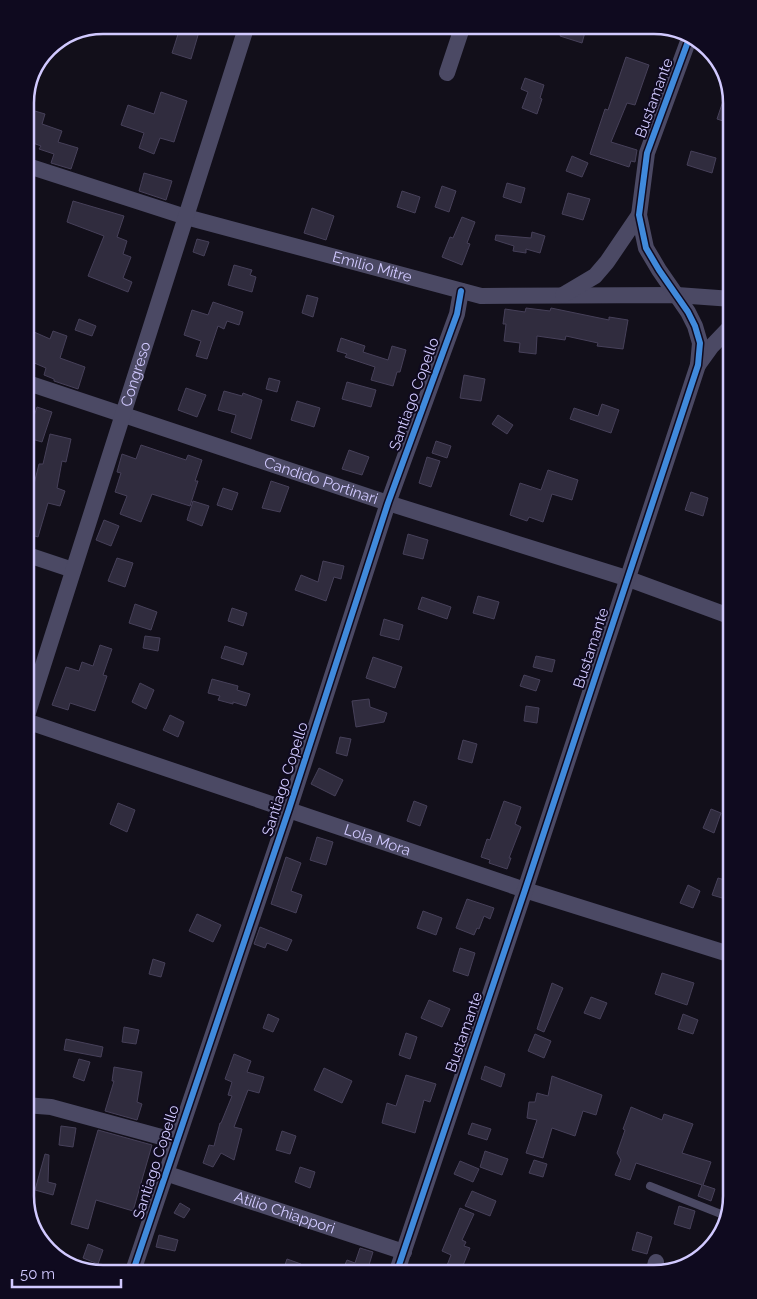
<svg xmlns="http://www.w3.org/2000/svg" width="757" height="1299" viewBox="0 0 757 1299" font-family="Raleway,sans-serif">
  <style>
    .building { fill: #302c3e; stroke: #464059 }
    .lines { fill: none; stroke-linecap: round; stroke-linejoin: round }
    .service { stroke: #4b4964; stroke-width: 8 }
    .minor { stroke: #4b4964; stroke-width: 16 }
    .cycleway-casing { stroke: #0f0a1f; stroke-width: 9 }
    .cycleway { stroke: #408adc; stroke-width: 6 }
    .labels { text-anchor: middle; stroke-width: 4; stroke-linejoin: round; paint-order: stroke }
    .street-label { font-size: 15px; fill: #d1c9ff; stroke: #0f0a1f }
    .rim { fill: none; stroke: #d1c9ff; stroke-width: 2.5 }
  </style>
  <rect width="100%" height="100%" fill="#120f1a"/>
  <!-- building -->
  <path class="building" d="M181,25H201L191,59L172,53Z
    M564,25H587L582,43L560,36Z
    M626,57L649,65L635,105L627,103L611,142L637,150L635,162L631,161L629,167L590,154L605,109L608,110Z
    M525,78L544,85L540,98L542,99L537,114L522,108L528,92L521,89Z
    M728,86L732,103V124L717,119Z
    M161,92L187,101L174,142L160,138L154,154L139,148L144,133L121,125L128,105L154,114Z
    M28,109L45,114L42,124L62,131L58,142L78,148L71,169L51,163L54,154L39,149L41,146L25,140V118Z
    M691,151L716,158L712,173L687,165Z
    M572,156L588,163L582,177L566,171Z
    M144,173L172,181L166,200L139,191Z
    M507,183L525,188L521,203L503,197Z
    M442,186L456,191L449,212L435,207Z
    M402,191L420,197L415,213L397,207Z
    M568,193L590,199L583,220L562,214Z
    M73,201L124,216L117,237L127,241L123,254L131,257L123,278L132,282L128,292L88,276L104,236L67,222Z
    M312,208L334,216L326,240L304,233Z
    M462,217L475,222L467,243L470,244L462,265L442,257L450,237L453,238Z
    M532,232L545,236L540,253L526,249V253L513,251L514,246L495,240L496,235L531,238Z
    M197,239L209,242L204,256L193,252Z
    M234,265L252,270L250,275L256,277L252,292L228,285Z
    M307,295L318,298L313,317L302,313Z
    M213,302L243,312L239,325L227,321L224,329L218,326L207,359L196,356L201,341L184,335L192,310L208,315Z
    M526,308L550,311L551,308L609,320V317L628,320L623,349L597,346L598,343L566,336L565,340L537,336L536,354L519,352L520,343L504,341L506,324H503L505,309L525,312Z
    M79,319L96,326L92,336L75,330Z
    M25,328L50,339L53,331L67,336L60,358L85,367L78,389L54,381V379L44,375L46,368L25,359Z
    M341,338L365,346L363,352L388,360L392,346L406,350L400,372H397L393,386L371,380L375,367L345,357L347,354L337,351Z
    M464,375L485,379L481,401L460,398Z
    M269,378L280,381L277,392L266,389Z
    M347,382L376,390L371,407L342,399Z
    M186,388L206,395L197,417L178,410Z
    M224,391L242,396L243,393L262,400L251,439L231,432L236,415L218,410Z
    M297,401L320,408L314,427L291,420Z
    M602,404L619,410L611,433L570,419L574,408L598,416Z
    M37,407L52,412L42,442L25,437V414L34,416Z
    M498,415L513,425L507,434L492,424Z
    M50,434L71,439L66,462L62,461L57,488L65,491L60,506L48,503L38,537L25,533V511L27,512L39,464H43Z
    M436,441L451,446L447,458L432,453Z
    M141,445L186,460L188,455L202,460L195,481H198L190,506L152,494L141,522L120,514L127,496L115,492L121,473L117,472L122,454L136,459Z
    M349,450L369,457L362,475L342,469Z
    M427,457L440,461L431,487L419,483Z
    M548,470L578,480L572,500L552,494L543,522L529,517L527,521L510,515L520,483L541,490Z
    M271,481L289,487L280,512L262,508Z
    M223,488L238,493L232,510L217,505Z
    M691,492L708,498L703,516L685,510Z
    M193,501L209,506L202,526L187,520Z
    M104,520L119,526L111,546L96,540Z
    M408,534L428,540L423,559L403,554Z
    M117,558L133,563L125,587L108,581Z
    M323,561L344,566L341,579L334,577L326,601L295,590L301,575L318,582Z
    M478,596L499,602L494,619L473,613Z
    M422,597L451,607L447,619L418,609Z
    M135,604L157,612L151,630L129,623Z
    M232,608L247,613L243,626L228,621Z
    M384,619L403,625L399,640L380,635Z
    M145,636L160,638L158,651L143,648Z
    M100,645L112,649L103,675L107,676L95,711L70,703L68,710L52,705L66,667L79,671L82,662L93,666Z
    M225,646L247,653L243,665L221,658Z
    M536,656L555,660L552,672L533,667Z
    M373,657L402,667L395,688L366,678Z
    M524,675L540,680L536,691L520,686Z
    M212,679L238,686L237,690L250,694L246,706L233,702V704L218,700L220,696L208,693Z
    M140,683L154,690L146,709L132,702Z
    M369,699L370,707L387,713L384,722L356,727L352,701Z
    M526,706L539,708L537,723L524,721Z
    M170,715L184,722L178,737L163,730Z
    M340,737L351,739L347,756L336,753Z
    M463,740L477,744L472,763L458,759Z
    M319,768L343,780L335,796L311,784Z
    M414,801L427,806L420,826L407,821Z
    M504,801L521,807L515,824L521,827L509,858H511L507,869L489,863L490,860L481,857L487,839L490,840Z
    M118,803L135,810L127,832L110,824Z
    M711,809L721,813L714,833L703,828Z
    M317,837L333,842L326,865L310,860Z
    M286,857L301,863L291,891L302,895L296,913L271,904Z
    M718,878L732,882V901L712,895Z
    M688,885L700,891L693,908L680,903Z
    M467,899L494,908L490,919L484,916L479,929L477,928L474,935L456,928Z
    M423,911L442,918L436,935L417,928Z
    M197,914L221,925L213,942L189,931Z
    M260,927L292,940L287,951L267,943L265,948L254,944Z
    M460,948L475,953L468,976L453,971Z
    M153,959L165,963L161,977L149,974Z
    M662,973L694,983L687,1005L655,994Z
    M552,983L563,988L544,1032L537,1029Z
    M591,997L607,1003L600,1019L584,1013Z
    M429,1000L450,1009L442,1027L421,1018Z
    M268,1014L279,1019L273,1032L263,1028Z
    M683,1014L698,1020L693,1034L678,1029Z
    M124,1027L139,1030L136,1044L122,1042Z
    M406,1033L417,1037L410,1059L399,1055Z
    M535,1034L551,1041L544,1058L528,1051Z
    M66,1039L103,1047L101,1057L64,1050Z
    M234,1054L251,1061L247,1072L264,1077L259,1093L248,1090L234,1127L242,1129L234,1160L221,1153L213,1167L203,1163L209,1145L214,1146L220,1123H221L232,1096L228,1095L232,1082L225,1079Z
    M79,1059L90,1062L84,1081L73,1077Z
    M485,1066L505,1074L501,1087L481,1079Z
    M114,1067L142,1072L137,1102L142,1104L137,1120L105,1111L114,1081H112Z
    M324,1068L352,1081L342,1103L314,1090Z
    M406,1075L436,1084L430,1102L424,1100L415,1133L382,1123L387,1103L396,1106Z
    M552,1076L602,1095L596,1115L583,1111L575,1136L552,1128L543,1158L526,1153L537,1120L527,1118L529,1102H535L537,1093L548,1096Z
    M631,1107L662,1120L664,1114L693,1124L682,1153L711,1162L703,1185L715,1189L711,1201L698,1196L702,1185L636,1163L630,1180L615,1175L621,1160L617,1153L625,1130L623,1129Z
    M472,1123L491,1129L487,1140L468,1134Z
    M61,1126L76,1128L73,1147L59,1145Z
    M98,1130L152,1145L133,1211L96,1200L88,1229L71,1224Z
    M282,1131L296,1136L290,1154L276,1150Z
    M485,1151L508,1159L502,1175L480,1167Z
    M45,1154L49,1155L48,1182L56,1184L53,1195L35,1190Z
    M534,1160L547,1164L543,1177L529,1173Z
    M460,1161L479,1169L473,1182L454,1174Z
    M300,1167L315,1172L310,1188L295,1182Z
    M472,1191L496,1201L490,1216L465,1206Z
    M180,1203L190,1209L184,1218L174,1213Z
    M679,1206L695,1211L690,1229L674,1224Z
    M460,1208L474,1214L462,1240L466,1242L464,1246L470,1248L460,1273L446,1268L451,1255L442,1251Z
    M637,1232L652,1237L647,1254L632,1250Z
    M159,1235L178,1240L175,1251L156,1247Z
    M88,1244L103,1250L98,1264L83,1258Z
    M360,1248L373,1252L368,1268L381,1272V1274H341L347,1260L355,1263Z
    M287,1259L301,1264L298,1274L283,1271Z"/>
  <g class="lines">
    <!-- service -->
    <path class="service" d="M650,1186L726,1216"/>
    <!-- minor -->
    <g class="minor">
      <path d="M447,73L463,25"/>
      <path id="s1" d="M25,165L186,217L481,296L677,295L732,299"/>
      <path d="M563,295L595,276L607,262L639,215"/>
      <path d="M698,365L711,347L732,325"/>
      <path id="s2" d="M25,382L388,503L626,578L732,617"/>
      <path d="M25,554L73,570"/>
      <path id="s3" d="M26,721L525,890L732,955"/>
      <path id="s4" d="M25,722L247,25"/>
      <path d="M25,1105L51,1107L176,1141"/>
      <path id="s5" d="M165,1173L404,1252"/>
      <path d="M132,1274L289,809L388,503L457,314L461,291"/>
      <path d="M396,1274L525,890L698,365L700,343L695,326L688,312L659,270L646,248L639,215L647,153L690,36"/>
      <path d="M653,1274L656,1262"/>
    </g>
    <defs>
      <path id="cycleway" d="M132,1274L289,809L388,503L457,314L461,291
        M396,1274L525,890L698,365L700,343L695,326L688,312L659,270L646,248L639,215L647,153L690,36"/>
    </defs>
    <!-- cycleway casing -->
    <use href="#cycleway" class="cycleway-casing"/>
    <!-- cycleway -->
    <use href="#cycleway" class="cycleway"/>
  </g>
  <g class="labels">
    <!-- street labels -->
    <g class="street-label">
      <text transform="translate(654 98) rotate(-70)" y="5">Bustamante</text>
      <text dy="5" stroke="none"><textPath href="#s1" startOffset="362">Emilio Mitre</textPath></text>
      <text dy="5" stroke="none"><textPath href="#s4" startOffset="365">Congreso</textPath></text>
      <text transform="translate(414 394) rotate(-70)" y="5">Santiago Copello</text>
      <text dy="5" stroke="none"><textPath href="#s2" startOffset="312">Candido Portinari</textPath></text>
      <text transform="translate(591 648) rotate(-72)" y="5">Bustamante</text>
      <text transform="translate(285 779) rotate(-72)" y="5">Santiago Copello</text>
      <text dy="5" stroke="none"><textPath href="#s3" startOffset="371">Lola Mora</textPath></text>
      <text transform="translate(464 1032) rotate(-71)" y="5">Bustamante</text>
      <text transform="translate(156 1162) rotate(-72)" y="5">Santiago Copello</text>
      <text dy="5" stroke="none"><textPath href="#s5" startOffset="126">Atilio Chiappori</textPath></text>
    </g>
  </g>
  <!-- crop -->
  <path d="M0 0H757V1299H0ZM103 34H654A69 69 0 0 1 723 103V1196A69 69 0 0 1 654 1265H103A69 69 0 0 1 34 1196V103A69 69 0 0 1 103 34Z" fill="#0f0a1f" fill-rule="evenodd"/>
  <path class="rim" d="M103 34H654A69 69 0 0 1 723 103V1196A69 69 0 0 1 654 1265H103A69 69 0 0 1 34 1196V103A69 69 0 0 1 103 34Z"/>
  <!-- scale -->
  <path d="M12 1279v8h109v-8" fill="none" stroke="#d1c9ff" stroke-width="2.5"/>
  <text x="20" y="1279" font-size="15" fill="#d1c9ff" stroke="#0f0a1f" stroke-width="4" paint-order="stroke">50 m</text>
</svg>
